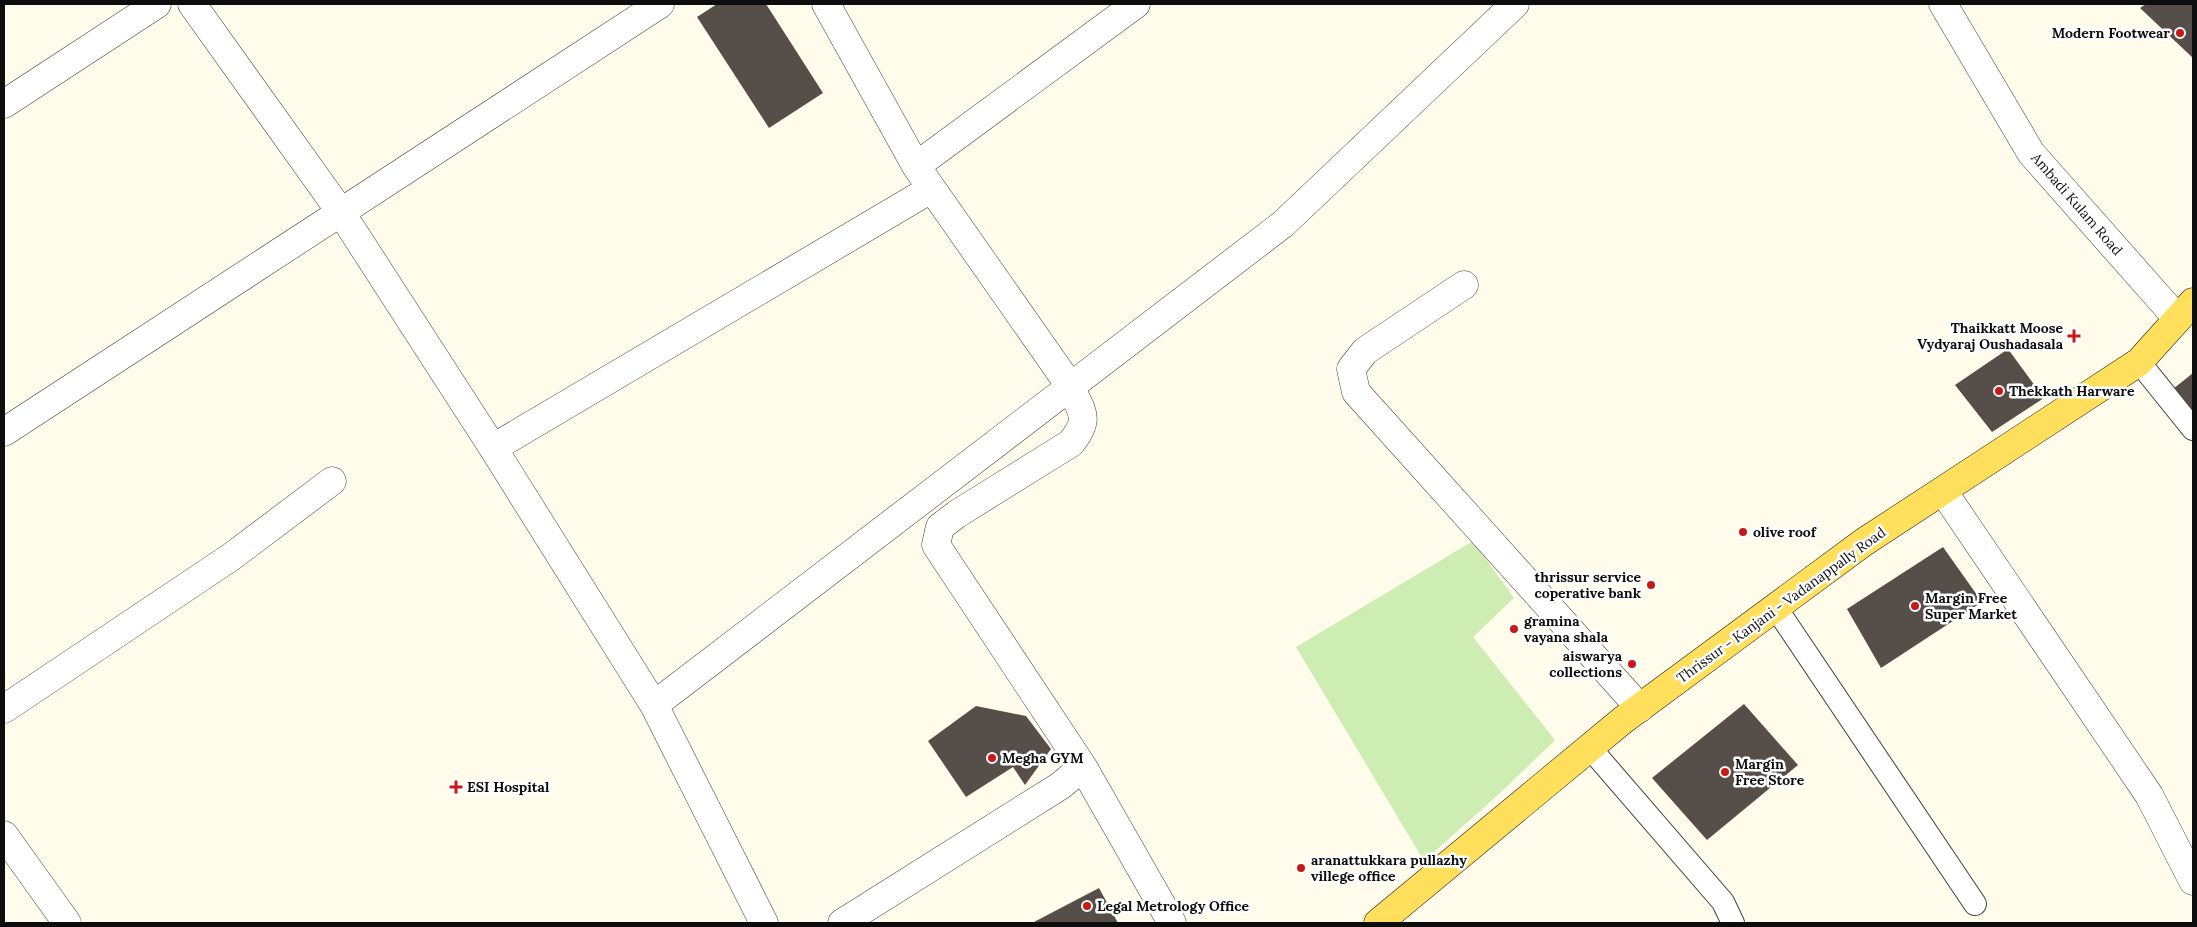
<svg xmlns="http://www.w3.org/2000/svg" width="2197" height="927" viewBox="0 0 2197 927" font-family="Lora,serif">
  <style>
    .green { fill: #ceedb2 }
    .building { fill: #564e48 }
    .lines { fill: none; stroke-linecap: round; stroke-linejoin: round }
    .lane-casing { stroke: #404040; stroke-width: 24 }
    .street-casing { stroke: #404040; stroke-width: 29 }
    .primary-casing { stroke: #1e1e1e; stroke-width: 29 }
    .lane { stroke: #fff; stroke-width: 22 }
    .street { stroke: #fff; stroke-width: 28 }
    .primary { stroke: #ffdf5c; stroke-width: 28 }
    .poi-dot { fill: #c81919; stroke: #fff; stroke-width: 2 }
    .labels { text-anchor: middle; stroke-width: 5; stroke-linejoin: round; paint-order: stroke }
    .poi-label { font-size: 14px; font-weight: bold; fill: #0d0d0d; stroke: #fff; text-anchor: start }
    .street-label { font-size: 14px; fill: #0d0d0d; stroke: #fff }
  </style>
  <rect width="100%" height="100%" fill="#fffcec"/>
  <!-- green -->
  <path class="green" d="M1473,541L1514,598L1473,637L1555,740L1499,794L1424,861L1296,647Z"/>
  <!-- building -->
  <path class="building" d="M717,4H766L823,93L769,128L697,17Z
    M2146,4H2193V58L2140,8Z
    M2008,349L2044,398L1992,432L1955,385Z
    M2193,373V414L2173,389Z
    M1943,547L1982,602L1881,668L1847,609Z
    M1744,704L1798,765L1707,840L1652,778Z
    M976,706L1026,716L1051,749L1025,785L1013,767L966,797L928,741Z
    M1099,888L1118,923H1032Z"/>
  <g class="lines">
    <defs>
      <path id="lane" d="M2139,362L2193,429
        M1776,608L1975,904
        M1590,748L1723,902L1733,923"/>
      <path id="street" d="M192,4L340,211L493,448L654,705L764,923
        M826,4L916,166L1070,386C1082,413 1091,418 1071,443L957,514L940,527L936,545L1083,767
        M1943,4L2031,153L2177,318
        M4,104L157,4
        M916,166L1136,4
        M1464,285L1365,351L1351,369L1356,392L1640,708
        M4,432L660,4
        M493,448L931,189
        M1943,491L2149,795L2193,881
        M654,705L1283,224L1515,4
        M4,709L231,557L332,481
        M4,835L67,923
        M842,923L1060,786L1083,767L1172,923"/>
      <path id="primary" d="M1378,923L1623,720L1864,542L2139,362L2193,302"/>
    </defs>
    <!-- lane casing -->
    <use href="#lane" class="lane-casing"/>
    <!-- street casing -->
    <use href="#street" class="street-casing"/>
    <!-- primary casing -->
    <use href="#primary" class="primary-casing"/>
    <!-- lane -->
    <use href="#lane" class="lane"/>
    <!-- street -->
    <use href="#street" class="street"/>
    <!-- primary -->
    <use href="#primary" class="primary"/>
  </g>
  <!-- markers -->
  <g class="poi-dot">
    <circle cx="2180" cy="33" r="5"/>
    <path d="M2071.5 328.5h5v5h5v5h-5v5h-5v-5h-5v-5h5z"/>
    <circle cx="1999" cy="391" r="5"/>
    <circle cx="1743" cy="532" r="5"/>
    <circle cx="1651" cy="585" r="5"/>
    <circle cx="1915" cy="606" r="5"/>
    <circle cx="1514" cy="629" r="5"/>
    <circle cx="1632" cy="664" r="5"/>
    <circle cx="992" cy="758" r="5"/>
    <circle cx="1725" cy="772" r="5"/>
    <path d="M453.5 779.5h5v5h5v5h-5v5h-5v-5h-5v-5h5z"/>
    <circle cx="1301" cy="868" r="5"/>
    <circle cx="1087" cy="906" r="5"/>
  </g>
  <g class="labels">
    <!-- poi labels -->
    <g class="poi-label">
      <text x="2170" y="38" text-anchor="end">Modern Footwear</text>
      <text x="2063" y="333" text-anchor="end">Thaikkatt Moose<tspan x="2063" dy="16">Vydyaraj Oushadasala</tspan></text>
      <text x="2009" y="396">Thekkath Harware</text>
      <text x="1753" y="537">olive roof</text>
      <text x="1641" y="582" text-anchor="end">thrissur service<tspan x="1641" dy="16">coperative bank</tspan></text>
      <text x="1925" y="603">Margin Free<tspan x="1925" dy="16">Super Market</tspan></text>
      <text x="1524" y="626">gramina<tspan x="1524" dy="16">vayana shala</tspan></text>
      <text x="1622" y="661" text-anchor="end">aiswarya<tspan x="1622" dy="16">collections</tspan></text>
      <text x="1002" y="763">Megha GYM</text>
      <text x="1735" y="769">Margin<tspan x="1735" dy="16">Free Store</tspan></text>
      <text x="467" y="792">ESI Hospital</text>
      <text x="1311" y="865">aranattukkara pullazhy<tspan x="1311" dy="16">villege office</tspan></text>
      <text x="1097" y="911">Legal Metrology Office</text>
    </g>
    <!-- street labels -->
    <g class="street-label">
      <text transform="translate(2077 204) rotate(49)" y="5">Ambadi Kulam Road</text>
      <text transform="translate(1781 605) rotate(-36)" y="5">Thrissur - Kanjani - Vadanappally Road</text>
    </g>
  </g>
  <!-- border -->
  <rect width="2197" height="927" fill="none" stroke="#0d0d0d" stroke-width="10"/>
</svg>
